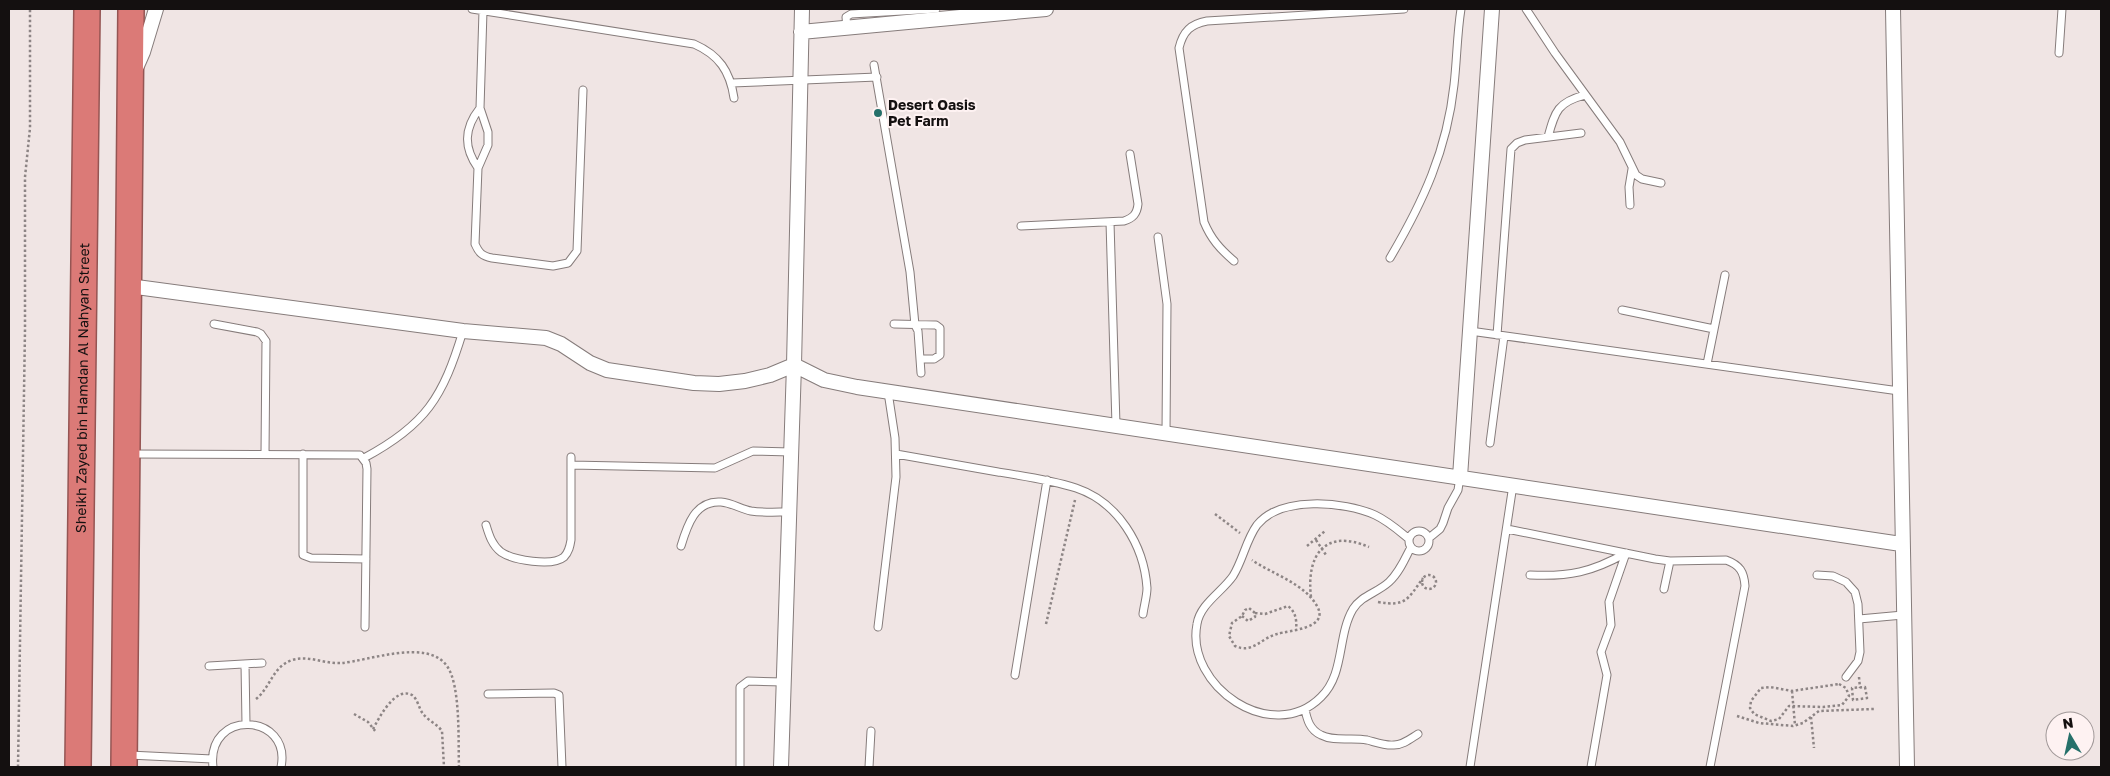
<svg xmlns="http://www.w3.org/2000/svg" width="2110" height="776" viewBox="0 0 2110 776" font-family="'Golos Text',sans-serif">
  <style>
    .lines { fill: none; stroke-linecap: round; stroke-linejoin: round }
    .lane-casing { stroke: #867c7b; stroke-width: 9 }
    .street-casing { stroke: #867c7b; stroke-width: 16 }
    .highway-casing { stroke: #955553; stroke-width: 28 }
    .path { stroke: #8d8585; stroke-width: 2.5; stroke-dasharray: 2.5 2.5; stroke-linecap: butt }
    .lane { stroke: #fff; stroke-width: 7 }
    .street { stroke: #fff; stroke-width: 14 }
    .highway { stroke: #db7a77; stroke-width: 25 }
    .poi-dot { fill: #26706a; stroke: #fef2f2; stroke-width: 2 }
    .labels { text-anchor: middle; stroke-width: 4; stroke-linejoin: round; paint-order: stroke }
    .poi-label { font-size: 14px; font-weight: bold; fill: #141010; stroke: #fef2f2; text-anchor: start }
    .street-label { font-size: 14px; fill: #141010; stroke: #fef2f2 }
  </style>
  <rect width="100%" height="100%" fill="#f0e5e4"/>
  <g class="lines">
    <defs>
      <path id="lane" d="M472,9L694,44C719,55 730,71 734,98
        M1526,9L1555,53L1620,142L1636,175L1642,179L1661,183
        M847,28L846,17L851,14L936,9
        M2059,53L2062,9
        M874,65L910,272L915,325L918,331L921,373
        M732,83L877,77
        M480,108L483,11
        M1548,137C1555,111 1558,102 1585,95
        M478,168C463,147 464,128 480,108L488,132V145L478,168L475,244C479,253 482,256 492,258L553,266L568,263L577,251L583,90
        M1630,205L1629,187L1632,169
        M1110,222L1116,425
        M1021,226L1124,221C1133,218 1137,214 1138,204L1130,154
        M1158,237L1167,304L1166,433
        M1390,258C1423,202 1447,150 1454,85C1457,59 1457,34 1461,9
        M1234,261C1220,249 1211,239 1204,222L1179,48C1183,31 1191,24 1207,21L1404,9
        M1622,310L1714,329
        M214,324L257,332L261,334L266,341L265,454
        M894,324L936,325L940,328V355L934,359H920
        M1470,331L1899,391
        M1497,335L1511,149L1517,143L1525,140L1581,133
        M1707,364L1725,275
        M1490,443L1504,336
        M130,454L360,455L366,463L367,469L365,627
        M303,454V555L311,558L366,559
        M896,454C930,460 964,466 998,472C1024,476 1051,480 1076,488C1118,502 1144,545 1147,588C1147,596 1144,606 1143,614
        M364,458C426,425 443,397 463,331
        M571,465L715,468L753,451L791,452
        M486,525C489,535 492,545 501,552C513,560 552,567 564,557C569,552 570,546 571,540V457
        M1507,529L1655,559L1670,561L1726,560C1740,565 1744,572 1745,586L1710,767
        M1409 541a10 10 0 1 1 20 0a10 10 0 1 1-20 0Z
        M1429,538L1440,529L1443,523L1448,508L1458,490L1460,477
        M1409,539C1398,530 1388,521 1375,515C1344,501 1280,496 1257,525C1246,540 1243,560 1233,576C1222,592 1200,604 1197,624C1185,686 1272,746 1321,697C1345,674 1337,636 1353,609C1362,595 1377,593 1389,582C1399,573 1405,559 1411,547
        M681,546C687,526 695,500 721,502C732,503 741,509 751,511C763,513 777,512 789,512
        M1530,575C1569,577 1592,572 1626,553
        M1817,575L1833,576L1846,582L1855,592L1858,604L1860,652L1858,661L1846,677
        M1664,589L1670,561
        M1859,619L1903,615
        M878,627L896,477L895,438L888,392
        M245,664L246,724
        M209,666L262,663
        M1015,675L1047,480
        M488,694L554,693L559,695L562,767
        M1305,709C1307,720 1310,730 1321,735C1334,742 1352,737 1367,740C1375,742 1385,746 1394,745C1403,745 1410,739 1418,734
        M129,755L212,759
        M213,767C206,708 292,713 281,767
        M740,767V687L748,681L784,682
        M869,767L871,731
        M1470,767L1513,485
        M1591,767L1607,675L1601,652L1611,625L1609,602L1626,553"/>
      <path id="street" d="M1893,9L1907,767
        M801,32L1046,9
        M136,68L143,52L156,9
        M129,286L463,331L546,338L561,344L590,363L607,370L694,383L719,384L745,381L770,375L794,365L824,380L857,387L1901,544
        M1460,477L1492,9
        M781,767L794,365L802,9"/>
      <g id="highway">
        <path id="s1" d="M78,767L87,9"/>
        <path d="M124,767L131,9"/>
      </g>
    </defs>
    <!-- lane casing -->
    <use href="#lane" class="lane-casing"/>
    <!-- street casing -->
    <use href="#street" class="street-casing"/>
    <!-- highway casing -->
    <use href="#highway" class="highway-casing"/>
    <!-- path -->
    <path class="path" d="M1215,514L1240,533
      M1316,540L1326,555
      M1307,546L1325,531
      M1422 582a7 7 0 1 1 14 0a7 7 0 1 1-14 0Z
      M1311,597C1306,555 1325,528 1369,547
      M1378,602C1406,607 1408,599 1423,578
      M1255,613L1265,614L1288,606C1296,612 1297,621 1296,631
      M1242,616L1248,621L1255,617V613L1249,608L1245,610L1242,616L1232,623L1229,636L1235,646C1253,654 1261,638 1277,634C1289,630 1330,629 1317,606C1304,583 1272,574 1252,560
      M1046,624L1075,500
      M1859,677L1860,688
      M1839,684L1846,688L1849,696L1842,705L1823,707L1789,706L1779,719L1771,721L1754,714L1750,708L1751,701L1761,688L1770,687L1792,691Z
      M1865,687L1867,698L1853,700L1852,688Z
      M1792,691L1795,725
      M256,699C271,687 272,667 292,660C309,655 324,664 341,663C369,661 427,638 447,666C461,686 458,742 459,767
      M354,714L368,722L376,732
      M1737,716L1759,723L1793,726L1803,723L1819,711L1874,709
      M1811,717L1814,748
      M373,729C379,718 395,686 412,695C418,699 419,710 424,715C429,721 437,724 442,731L444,767
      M18,767L25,330V177L30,128V9"/>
    <!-- lane -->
    <use href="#lane" class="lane"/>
    <!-- street -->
    <use href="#street" class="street"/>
    <!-- highway -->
    <use href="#highway" class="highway"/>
  </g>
  <!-- markers -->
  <circle class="poi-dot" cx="878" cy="113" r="5"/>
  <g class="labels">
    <!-- poi labels -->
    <g class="poi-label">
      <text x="888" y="110">Desert Oasis<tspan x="888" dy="16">Pet Farm</tspan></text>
    </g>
    <!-- street labels -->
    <g class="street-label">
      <text dy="5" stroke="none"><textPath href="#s1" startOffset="379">Sheikh Zayed bin Hamdan Al Nahyan Street</textPath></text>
    </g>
  </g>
  <!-- border -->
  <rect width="2110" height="776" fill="none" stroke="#141010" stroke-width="20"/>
  <!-- north arrow -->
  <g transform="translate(2070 736) rotate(351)"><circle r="24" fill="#fef2f2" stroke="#a09898"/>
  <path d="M0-4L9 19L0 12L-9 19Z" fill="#26706a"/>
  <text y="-8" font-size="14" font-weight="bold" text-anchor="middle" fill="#141010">N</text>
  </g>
</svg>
